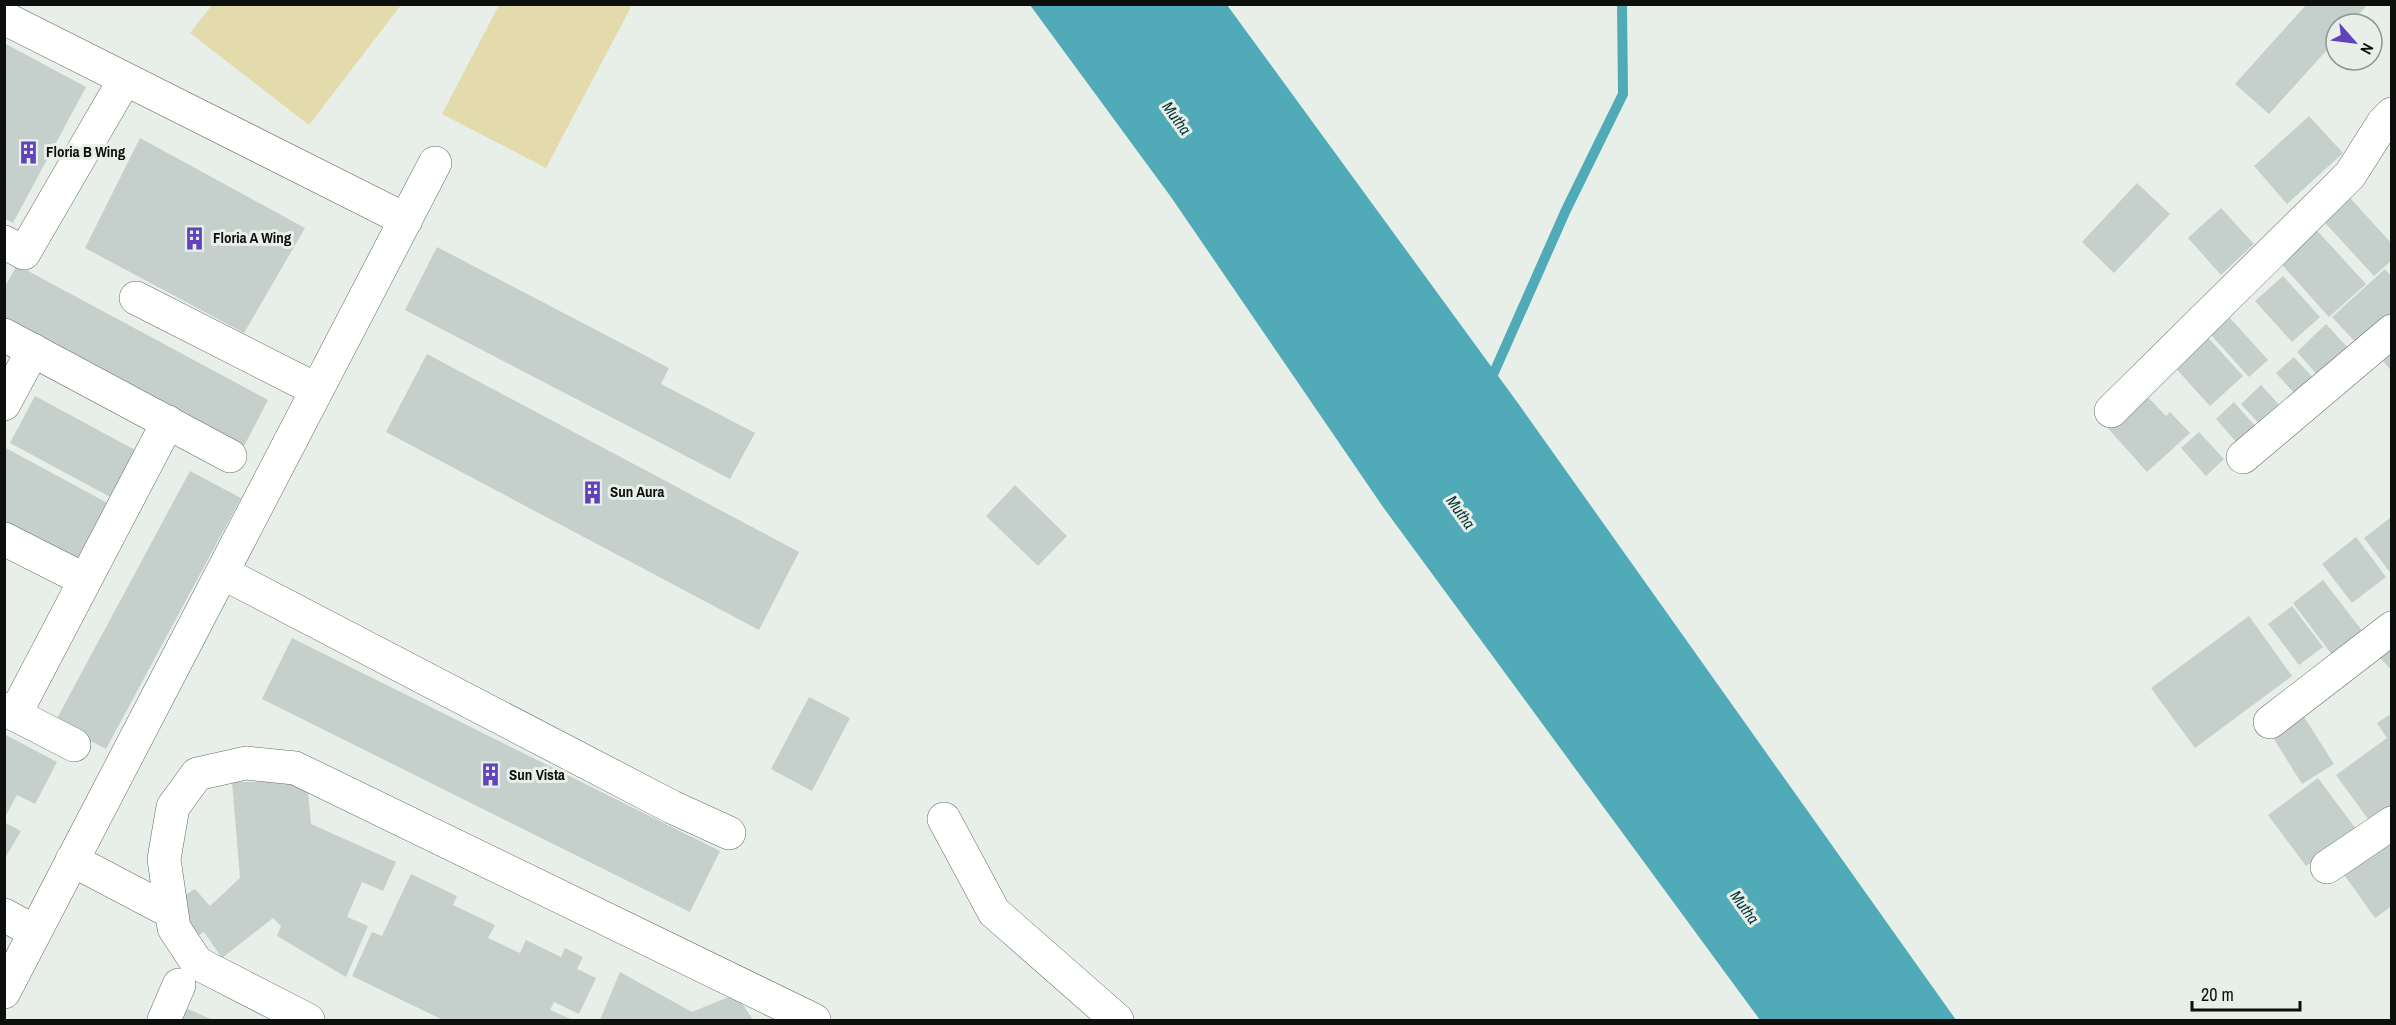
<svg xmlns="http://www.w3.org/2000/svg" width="2396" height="1025" viewBox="0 0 2396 1025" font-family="'Archivo Narrow',sans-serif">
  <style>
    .green { fill: #e4dbac }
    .water { fill: #50aab7 }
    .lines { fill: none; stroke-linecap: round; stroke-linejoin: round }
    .stream { stroke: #50aab7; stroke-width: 10 }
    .building { fill: #c5cfcc }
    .minor-casing { stroke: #656c67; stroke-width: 34 }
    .minor { stroke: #fff; stroke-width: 33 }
    .labels { text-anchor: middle; stroke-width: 6; stroke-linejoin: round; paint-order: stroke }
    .poi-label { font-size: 15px; font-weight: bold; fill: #0d0f0d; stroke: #e7efe8; text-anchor: start }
    .water-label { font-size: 16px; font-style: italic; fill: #09363b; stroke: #e7efe8 }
  </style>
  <rect width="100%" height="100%" fill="#e7efe8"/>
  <!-- green -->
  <path class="green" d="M212,5V4L401,5L309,125L190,33Z
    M627,5L631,7L546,168L442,114L499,5Z"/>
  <!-- water -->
  <path class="water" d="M1030,5H1227L1520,406L1956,1020H1760L1383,507L1171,197Z"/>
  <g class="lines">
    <!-- stream -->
    <path class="stream" d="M1491,383L1492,377L1566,210L1623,94L1622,4"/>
  </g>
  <!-- building -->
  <path class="building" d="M2307,4H2368L2350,24H2336V40L2269,114L2235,84Z
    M4,43L86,87L13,223L4,218Z
    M2309,116L2343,153L2287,204L2254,166Z
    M140,138L305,228L244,333L85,248Z
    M2137,183L2170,214L2114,273L2082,242Z
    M2342,189L2392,244V260L2374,276L2316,213Z
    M2221,208L2254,244L2221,275L2188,238Z
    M2311,224L2366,284L2329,317L2275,257Z
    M437,247L669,368L661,384L755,433L730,479L405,310Z
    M17,265L268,400L243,448L4,321V288Z
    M2385,269L2392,277V316L2359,346L2332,317Z
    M2283,276L2320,317L2292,342L2255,301Z
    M2230,318L2268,360L2249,377L2211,335Z
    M2326,324L2349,349L2319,377L2297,352Z
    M2204,333L2243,376L2210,406L2171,363Z
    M427,354L799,552L759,630L386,432Z
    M2392,354V372L2383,361Z
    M2294,357L2315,380L2297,396L2276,373Z
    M2261,385L2282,408L2262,427L2241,404Z
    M2143,392L2166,416L2170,412L2190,433L2147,472L2106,426Z
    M35,396L137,451L112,498L10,443Z
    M2234,402L2256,427L2238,444L2216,419Z
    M2199,432L2224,459L2206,476L2181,448Z
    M4,447L111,505L79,563L4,523Z
    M190,471L241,498L106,749L55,722Z
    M1015,485L1067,536L1038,566L986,516Z
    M2390,518L2392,519V575L2364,538Z
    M2356,537L2386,577L2352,603L2322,564Z
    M2323,580L2367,637L2336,660L2293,603Z
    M2292,606L2323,647L2299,665L2268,624Z
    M2249,616L2292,676L2195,748L2151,688Z
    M292,638L720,851L690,912L262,699Z
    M2392,640V671L2376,653Z
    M809,697L850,718L812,791L771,769Z
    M2299,709L2334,764L2302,784L2267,728Z
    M2392,713V812L2373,826L2336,775L2387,738L2377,723Z
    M4,734L57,762L35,804L17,795L4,819Z
    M2318,778L2356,829L2306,866L2268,815Z
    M307,781L311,824L396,862L383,891L362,882L347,917L368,926L346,977L277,936L281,926L273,918L222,958L204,932L194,938L171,904L195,889L210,906L240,878L232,782Z
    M4,822L21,831L4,860Z
    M2392,837V906L2375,918L2340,869Z
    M411,874L457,896L453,905L495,925L488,938L520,953L526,940L561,957L565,948L583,957L577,969L596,978L579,1014L554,1002L550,1010L573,1020H443L352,976L372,932L382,936Z
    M620,972L692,1012L736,994L753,1020H600Z
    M179,1005L213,1020H172Z"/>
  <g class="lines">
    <defs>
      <path id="minor" d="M4,18L406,220
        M4,242L24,253L125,79
        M136,298L317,390
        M4,335L230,456
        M4,404L33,350
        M2111,411L2350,175L2383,123L2392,114
        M2243,457L2392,331
        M4,539L85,580
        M223,573L672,807L729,833
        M4,709L74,745
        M15,714L168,422
        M2270,722L2392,628
        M944,819L994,912L1117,1020
        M72,860L171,912
        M2327,867L2392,823
        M4,915L35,932
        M4,992L435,163
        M164,1020L179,985
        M308,1020L197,963L174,928L164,859L173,807L197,774L246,763L295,768L814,1020"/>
    </defs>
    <!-- minor casing -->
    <use href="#minor" class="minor-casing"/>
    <!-- minor -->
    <use href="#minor" class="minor"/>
  </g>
  <!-- icons -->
  <defs>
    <symbol id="building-bare" viewBox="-9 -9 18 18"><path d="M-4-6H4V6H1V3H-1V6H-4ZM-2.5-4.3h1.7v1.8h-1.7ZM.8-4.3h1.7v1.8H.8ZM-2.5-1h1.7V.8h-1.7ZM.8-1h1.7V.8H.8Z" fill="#6042ba" stroke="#e7efe8" stroke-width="2.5" paint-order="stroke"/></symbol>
  </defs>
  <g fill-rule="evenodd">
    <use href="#building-bare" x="12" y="136" width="33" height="33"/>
    <use href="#building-bare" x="178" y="222" width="33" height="33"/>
    <use href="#building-bare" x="576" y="476" width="33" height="33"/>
    <use href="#building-bare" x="474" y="758" width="33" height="33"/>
  </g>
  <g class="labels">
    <!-- poi labels -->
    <g class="poi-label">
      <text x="46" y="157">Floria B Wing</text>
      <text x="213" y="243">Floria A Wing</text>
      <text x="610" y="497">Sun Aura</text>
      <text x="509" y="780">Sun Vista</text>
    </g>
    <!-- water labels -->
    <g class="water-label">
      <text transform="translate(1177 118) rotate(54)" y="6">Mutha</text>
      <text transform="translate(1461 512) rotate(54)" y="6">Mutha</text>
      <text transform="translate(1745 907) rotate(54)" y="6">Mutha</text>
    </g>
  </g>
  <!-- border -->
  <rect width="2396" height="1025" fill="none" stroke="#0d0f0d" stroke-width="12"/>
  <!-- north arrow -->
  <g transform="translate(2354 42) rotate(118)"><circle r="28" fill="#e7efe8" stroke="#909590" stroke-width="1.5"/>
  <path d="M0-4.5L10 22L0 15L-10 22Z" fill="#6042ba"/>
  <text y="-9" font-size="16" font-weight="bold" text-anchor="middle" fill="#0d0f0d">N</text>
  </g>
  <!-- scale -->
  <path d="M2192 1001v9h108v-9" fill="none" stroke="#0d0f0d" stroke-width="3"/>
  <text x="2201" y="1001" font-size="18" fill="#0d0f0d" stroke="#e7efe8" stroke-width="4.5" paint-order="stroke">20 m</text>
</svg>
